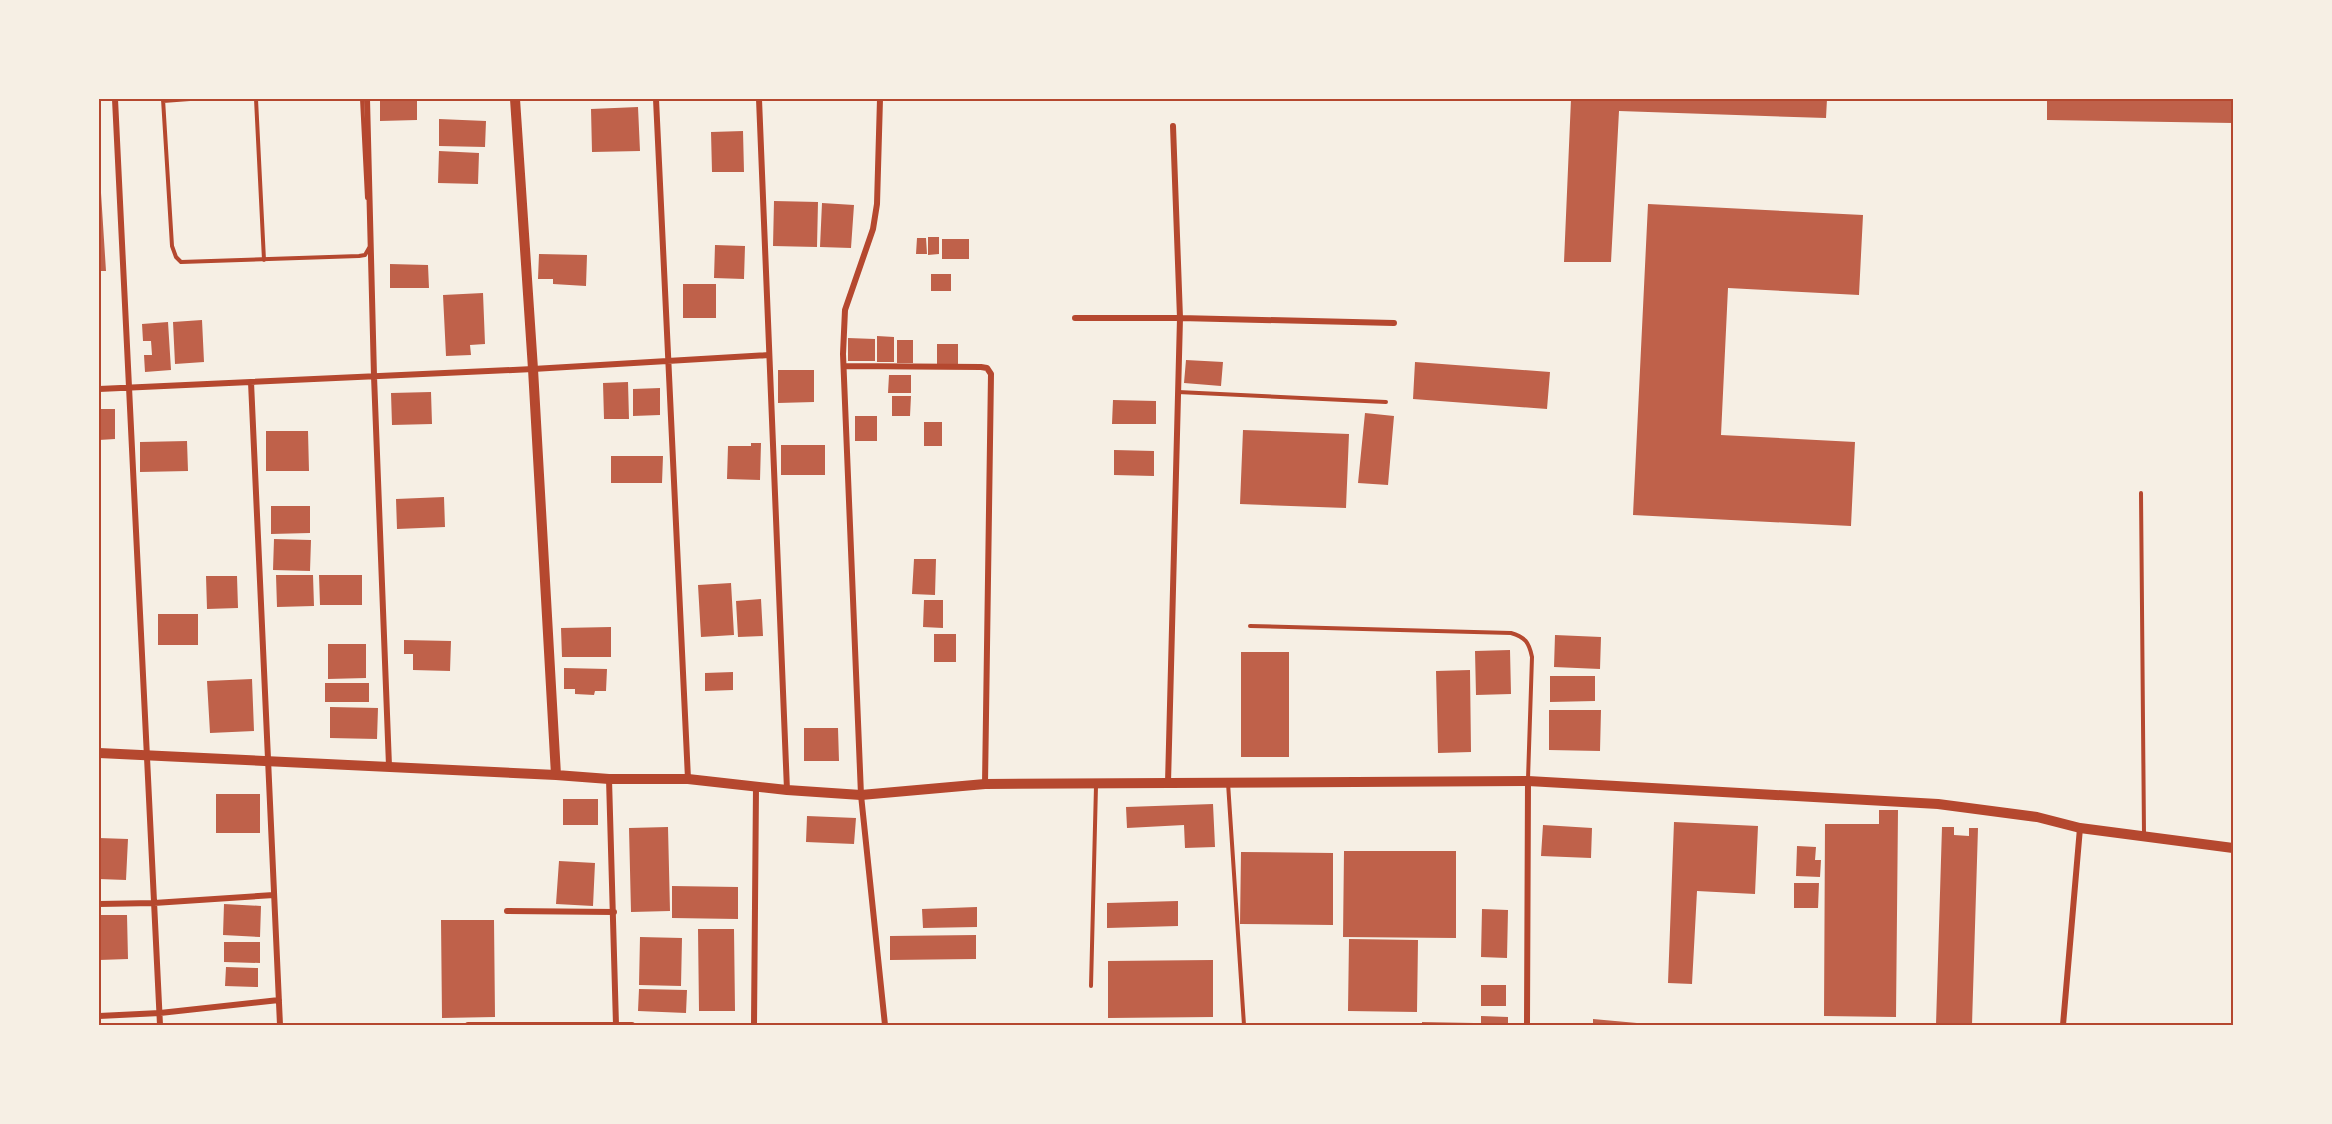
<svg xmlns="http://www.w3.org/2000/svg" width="2332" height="1124" viewBox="0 0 2332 1124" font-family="'Public Sans',sans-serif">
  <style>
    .building { fill: #bf614a }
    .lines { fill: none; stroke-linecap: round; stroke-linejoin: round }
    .service { stroke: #b5482f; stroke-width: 4 }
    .minor { stroke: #b5482f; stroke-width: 6 }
    .tertiary { stroke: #b5482f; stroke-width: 10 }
    .neatline { fill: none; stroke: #b5482f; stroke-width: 2 }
  </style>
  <rect width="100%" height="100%" fill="#f6efe4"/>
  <!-- building -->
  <path class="building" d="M380,99H417V120L380,121Z
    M1571,99H1827L1826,118L1619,111L1611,262H1564Z
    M2047,99H2233V123L2047,120Z
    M638,107L640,151L592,152L591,109Z
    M439,119L486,121L485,147L439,146Z
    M743,131L744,172H712L711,132Z
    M439,151L479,153L478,184L438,183Z
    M99,193H101L106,271H99Z
    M774,201L818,202L817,247L773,246Z
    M822,203L854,205L851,248L820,247Z
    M1648,204L1863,215L1859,295L1728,288L1721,435L1855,442L1851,526L1633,515Z
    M928,237H939V254L928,255Z
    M917,238H926L927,254H916Z
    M942,239H969V259H942Z
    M715,245L745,246L744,279L714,278Z
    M539,254L587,255L586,286L553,284V279H538Z
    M390,264L428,265L429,288H390Z
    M931,274H951V291H931Z
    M683,284H716V318H683Z
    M483,293L485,344L470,345L471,355L446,356L443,295Z
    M202,320L204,362L175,364L173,322Z
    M168,322L171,370L145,372L144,355H152L151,341H143L142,324Z
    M877,336L894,337V362H877Z
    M848,338L875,339V361H848Z
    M897,340H913V363H897Z
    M937,344H958V364H937Z
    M1186,360L1223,362L1221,386L1184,383Z
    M1415,362L1550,372L1547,409L1413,399Z
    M778,370H814V402L778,403Z
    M889,375H911V393H888Z
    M628,382L629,419H604L603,383Z
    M660,388V415L633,416V389Z
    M431,392L432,424L392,425L391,393Z
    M892,396H911L910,416H892Z
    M1113,400L1156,401V424H1112Z
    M99,409H115V439L99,440Z
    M1365,413L1394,416L1388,485L1358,483Z
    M855,416H877V441H855Z
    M924,422H942V446H924Z
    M1243,430L1349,434L1346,508L1240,504Z
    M266,431H308L309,471H266Z
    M187,441L188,471L140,472V442Z
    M751,443H761L760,480L727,479L728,446H751Z
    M781,445H825V475H781Z
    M1114,450L1154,451V476L1114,475Z
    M611,456H663L662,483H611Z
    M444,497L445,527L397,529L396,499Z
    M271,506H310V533L271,534Z
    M274,539L311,540L310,571L273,570Z
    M914,559H936L935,595L912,594Z
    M276,575H313L314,606L277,607Z
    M319,575H362V605H320Z
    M206,576H237L238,608L207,609Z
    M731,583L734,635L701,637L698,585Z
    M761,599L763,636L738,637L736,601Z
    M924,600H943V628L923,627Z
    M158,614H198V645H158Z
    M611,627V657H562L561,628Z
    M934,634H956V662H934Z
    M1555,635L1601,637L1600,669L1554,667Z
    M404,640L451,641L450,671L413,670V654H404Z
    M328,644H366V678L328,679Z
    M1510,650L1511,694L1476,695L1475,651Z
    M1241,652H1289V757H1241Z
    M564,668L607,669L606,691H595L594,695L575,694V689H564Z
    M1470,670L1471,752L1438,753L1436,671Z
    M733,672V690L705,691V673Z
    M1550,676H1595V701L1550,702Z
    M252,679L254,731L210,733L207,681Z
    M325,683H369V702H325Z
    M330,707L378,708L377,739L330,738Z
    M1549,710H1601L1600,751L1549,750Z
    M804,728H838L839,761H804Z
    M216,794H260V833H216Z
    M563,799H598V825H563Z
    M1213,804L1215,847L1185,848L1184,825L1127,828L1126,807Z
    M1879,810H1898L1896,1017L1824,1016L1825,824H1879Z
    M807,816L856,818L854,844L806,842Z
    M1674,822L1758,826L1755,894L1697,891L1692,984L1668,983Z
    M1543,825L1592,828L1591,858L1541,856Z
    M668,827L670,911L631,912L629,828Z
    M1942,827H1954V835L1969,836V828H1978L1972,1025H1936Z
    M99,838L128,839L126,880L99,879Z
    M1797,846L1816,847L1815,860H1821L1820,877L1796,876Z
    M1344,851H1456V938L1343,937Z
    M1241,852L1333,853V925L1240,924Z
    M559,861L595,863L593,906L556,904Z
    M1794,883H1819L1818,908H1794Z
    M672,886L738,887V919L672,918Z
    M1178,901V926L1107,928V903Z
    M224,904L261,906L260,937L223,935Z
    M977,907V927L923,928L922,909Z
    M1482,909L1508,910L1507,958L1481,957Z
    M99,915H127L128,959L99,960Z
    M441,920H494L495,1017L442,1018Z
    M698,929H734L735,1011H699Z
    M976,935V959L890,960V936Z
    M640,937L682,938L681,986L639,985Z
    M1349,939L1418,940L1417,1012L1348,1011Z
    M224,942H260V963L224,962Z
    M1213,960V1017L1108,1018V961Z
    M226,967L258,968V987L225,986Z
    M1481,985H1506V1006H1481Z
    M639,989L687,990L686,1013L638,1011Z
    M1481,1016L1508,1017V1025H1481Z
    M1593,1019L1637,1023V1025H1593Z
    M1422,1022L1474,1023V1025H1422Z"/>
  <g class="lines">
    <!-- service -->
    <path class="service" d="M163,99L172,246L176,257L181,262L359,256L365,255L369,248
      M256,99L264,260
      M362,99L367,198
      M163,101L190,99
      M1178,392L1386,402
      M2141,493L2144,835
      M1250,626L1511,633C1525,637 1529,642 1532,657L1528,779
      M1228,783L1244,1025
      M1091,986L1096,786"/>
    <!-- minor -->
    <path class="minor" d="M115,99L160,1025
      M367,99L374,376L389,766
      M656,99L688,779
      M759,99L787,790
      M880,99L877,204L873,229L845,310L843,354L861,795L885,1025
      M1075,318H1180L1173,126
      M844,366L981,367L987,368L991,374L985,784
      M251,382L280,1025
      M99,389L533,369L769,355
      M609,779L616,1025
      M1168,783L1180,318L1394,323
      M99,904L154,903L274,895
      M507,911L614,912
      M99,1016L160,1013L279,1000
      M468,1025H632
      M754,1025L756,787
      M1527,1025L1528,781
      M2063,1025L2080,828"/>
    <!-- tertiary -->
    <path class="tertiary" d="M515,99L533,369L556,775
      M99,753L556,775L609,779H688L787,790L861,795L985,784L1528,781L1938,804L2037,817L2080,828L2233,848"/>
  </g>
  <!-- border -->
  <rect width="2332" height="1124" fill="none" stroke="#f6efe4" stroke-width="201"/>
  <rect x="100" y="100" width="2132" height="924" class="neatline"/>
</svg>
